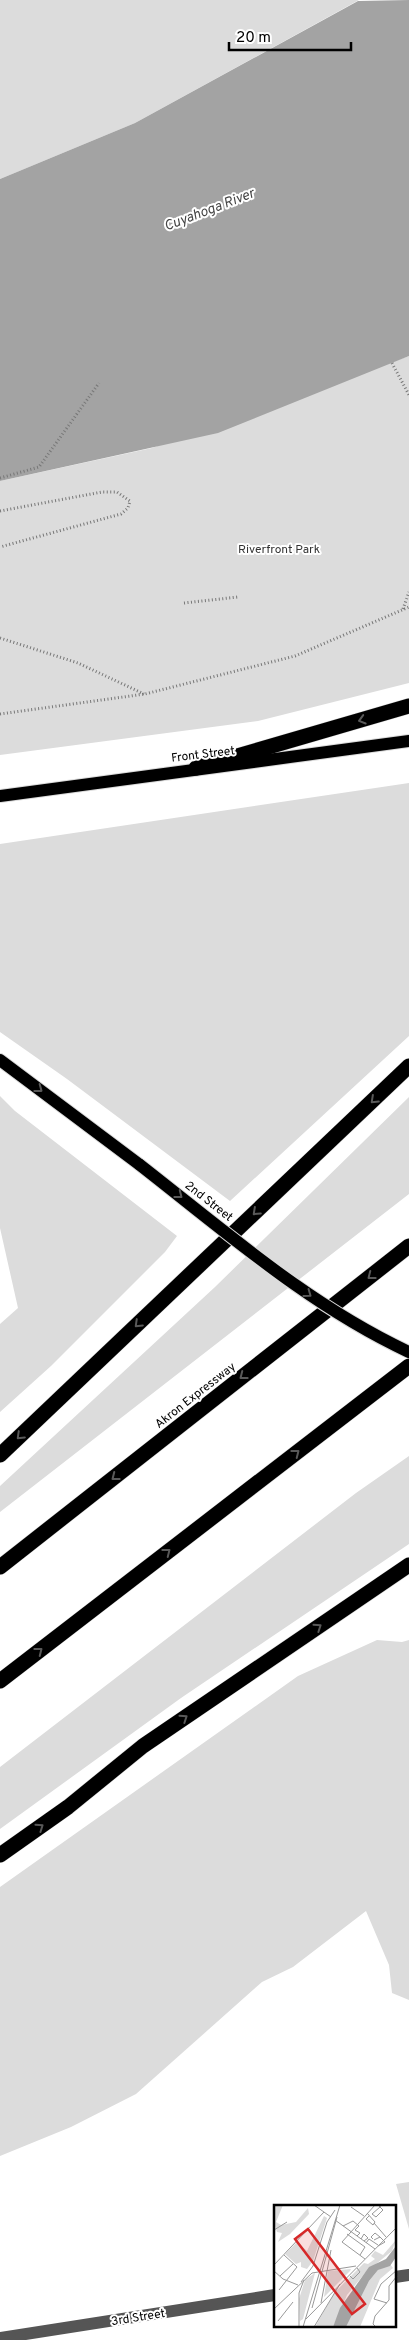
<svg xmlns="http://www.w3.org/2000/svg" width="409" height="2340" viewBox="0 0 409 2340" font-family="Overpass,sans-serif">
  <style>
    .green { fill: #dcdcdc }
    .water { fill: #a3a3a3 }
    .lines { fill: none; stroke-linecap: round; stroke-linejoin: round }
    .major-casing { stroke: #dbdbdb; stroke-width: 14 }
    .highway-casing { stroke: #dbdbdb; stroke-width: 16 }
    .path { stroke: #777; stroke-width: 3; stroke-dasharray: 1 2.5; stroke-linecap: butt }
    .minor { stroke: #555; stroke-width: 12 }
    .major { stroke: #000; stroke-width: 12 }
    .highway { stroke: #000; stroke-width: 15 }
    .major-bridge-casing { stroke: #dbdbdb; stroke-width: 14; stroke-linecap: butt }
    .major-bridge { stroke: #000; stroke-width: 12 }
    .oneway { stroke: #595959 }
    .labels { text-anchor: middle; stroke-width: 4; stroke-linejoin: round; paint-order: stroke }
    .park-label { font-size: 12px; fill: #333; stroke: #fff }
    .street-label { font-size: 12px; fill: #000; stroke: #fff }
    .water-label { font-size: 14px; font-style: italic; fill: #444; stroke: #fff }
    .inset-road { fill: none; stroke: #999; stroke-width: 1 }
    .view { fill: #d62828; fill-opacity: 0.15; stroke: #d62828; stroke-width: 2.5 }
    .inset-edge { fill: none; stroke: #000; stroke-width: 2.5 }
  </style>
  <rect width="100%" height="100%" fill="#fff"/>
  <!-- green -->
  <path class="green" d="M0,0H359L135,123L0,179Z
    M409,356V683L258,721L0,755V481L152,448Z
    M409,783V1036L230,1201L67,1079L0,1032V844Z
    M0,1096L15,1111L177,1236L165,1252L51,1366L0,1412V1324L18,1308L0,1228Z
    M409,1097V1194L0,1512V1486L215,1287Z
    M409,1456V1544L181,1698L0,1829V1767L356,1493Z
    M377,1640L402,1642L409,1640V2000L392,1993L389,1965L366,1911L293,1967L262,1982L136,2094L71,2127L0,2156V1887L298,1676Z
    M409,2182V2229L396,2184Z"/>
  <!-- water -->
  <path class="water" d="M409,0V356L218,433L0,481V179L135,123L358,1Z"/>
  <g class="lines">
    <defs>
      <path id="major" d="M0,796L409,741
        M0,1060L140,1165"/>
      <path id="highway" d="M196,768L409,706
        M0,1455L409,1066
        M0,1567L409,1246
        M0,1681L409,1366
        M0,1855L68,1807L143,1746L409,1565"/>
    </defs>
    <!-- major casing -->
    <use href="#major" class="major-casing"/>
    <!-- highway casing -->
    <use href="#highway" class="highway-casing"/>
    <!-- path -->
    <path class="path" d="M392,363L409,395
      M0,478L39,467L99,383
      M0,511L102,492H117L130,501L128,508L121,514L0,547
      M184,603L238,597
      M403,609L409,592
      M0,638L78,663L144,694
      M0,714L145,694L295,656L409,607"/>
    <!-- minor -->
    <path class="minor" d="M395,2277L409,2275
      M0,2338L275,2295"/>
    <!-- major -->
    <use href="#major" class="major"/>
    <!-- highway -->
    <use href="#highway" class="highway"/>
    <defs>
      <path id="major-bridge" d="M140,1165C226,1232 310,1306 409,1352"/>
    </defs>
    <!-- major-bridge casing -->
    <use href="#major-bridge" class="major-bridge-casing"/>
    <!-- major-bridge -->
    <use href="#major-bridge" class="major-bridge"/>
  </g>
  <!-- one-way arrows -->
  <defs><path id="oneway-chevron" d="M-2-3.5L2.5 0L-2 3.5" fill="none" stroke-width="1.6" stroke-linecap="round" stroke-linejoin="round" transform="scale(1.25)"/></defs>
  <g class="oneway">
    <use href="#oneway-chevron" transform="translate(362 720) rotate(164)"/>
    <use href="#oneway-chevron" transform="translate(39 1089) rotate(37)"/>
    <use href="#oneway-chevron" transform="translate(374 1100) rotate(137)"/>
    <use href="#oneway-chevron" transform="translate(179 1195) rotate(38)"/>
    <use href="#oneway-chevron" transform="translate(256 1212) rotate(137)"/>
    <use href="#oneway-chevron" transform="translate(371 1276) rotate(142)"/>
    <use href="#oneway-chevron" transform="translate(308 1294) rotate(36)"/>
    <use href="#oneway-chevron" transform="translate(138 1324) rotate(136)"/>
    <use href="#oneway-chevron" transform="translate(243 1376) rotate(142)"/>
    <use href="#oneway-chevron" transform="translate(20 1436) rotate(136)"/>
    <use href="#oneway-chevron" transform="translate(296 1453) rotate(-38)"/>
    <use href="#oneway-chevron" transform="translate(115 1477) rotate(142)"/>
    <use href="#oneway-chevron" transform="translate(167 1552) rotate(-38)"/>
    <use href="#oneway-chevron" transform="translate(318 1627) rotate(-34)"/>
    <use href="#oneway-chevron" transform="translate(39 1651) rotate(-38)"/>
    <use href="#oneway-chevron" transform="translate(184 1718) rotate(-34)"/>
    <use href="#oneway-chevron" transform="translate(40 1827) rotate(-35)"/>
  </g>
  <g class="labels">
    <!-- park labels -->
    <g class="park-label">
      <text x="279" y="553">Riverfront Park</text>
    </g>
    <!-- street labels -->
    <g class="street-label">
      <text transform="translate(203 754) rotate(-7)" y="4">Front Street</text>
      <text transform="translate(209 1201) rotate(38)" y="4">2nd Street</text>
      <text transform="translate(195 1395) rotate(-38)" y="4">Akron Expressway</text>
      <text transform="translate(138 2317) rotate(-9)" y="4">3rd Street</text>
    </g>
    <!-- water labels -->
    <g class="water-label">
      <text transform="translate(209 209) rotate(-21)" y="5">Cuyahoga River</text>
    </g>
  </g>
  <!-- overview -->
  <g transform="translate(274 2205)">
    <rect width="122" height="122" fill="#fff"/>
    <path d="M0,0H9L2,17L7,20L22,17L34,3L35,9L16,29L4,37L8,28L3,27L0,18ZM50,11L53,13L39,56L33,64L27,62V57L22,59L11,49L23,37L33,46ZM122,35L118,46L91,68L73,90L59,122H41L61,87L90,58L94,59L101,54L97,51L101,46L109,50ZM116,59L119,63L106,74L86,122H72L95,76L104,65ZM77,64L76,66L50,92L54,66ZM41,68L29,114L26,116L25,94L31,75Z" fill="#dcdcdc"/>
    <path d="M122,41V52L116,61L104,65L95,76L72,122H59L66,103L95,62L112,54Z" fill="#a3a3a3"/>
    <path class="inset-road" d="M40,0L57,12M104,0L109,5L102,12L98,9L106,2L107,0M77,2L90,11M93,8L101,17L99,20L92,14L95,11M61,15L101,44M100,18L112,32M69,21L79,16L85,21L81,25L86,28L83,31M0,25L13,17M73,29L91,42L86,50M87,34L90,29L94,33L90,36M99,34L97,32L101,28L106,32L100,35M92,38L95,34L104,40M104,41L111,37L106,32M91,54L68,37L101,0M0,60L50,7M0,66L9,74L24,80M6,71L19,59M76,71L79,74L86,67L83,63M27,77L39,61L53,17L61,5M5,85L23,62L10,50M47,98L57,45M113,98L100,94L107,79L123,65M38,103L63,12M0,104L38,68L82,61M32,114L123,22M4,116L19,97M25,122V88L30,75M29,122L66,0M40,122L66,79M102,122L99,119L101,111L115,95V81L123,71"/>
    <path class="view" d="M34,24L91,99L78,109L21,34Z"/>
    <rect width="122" height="122" class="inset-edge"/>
  </g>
  <!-- scale -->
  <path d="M229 42v8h122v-8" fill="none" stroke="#000000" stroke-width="2.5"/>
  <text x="236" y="42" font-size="15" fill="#000000" stroke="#ffffff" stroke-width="4" paint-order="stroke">20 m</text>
</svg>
